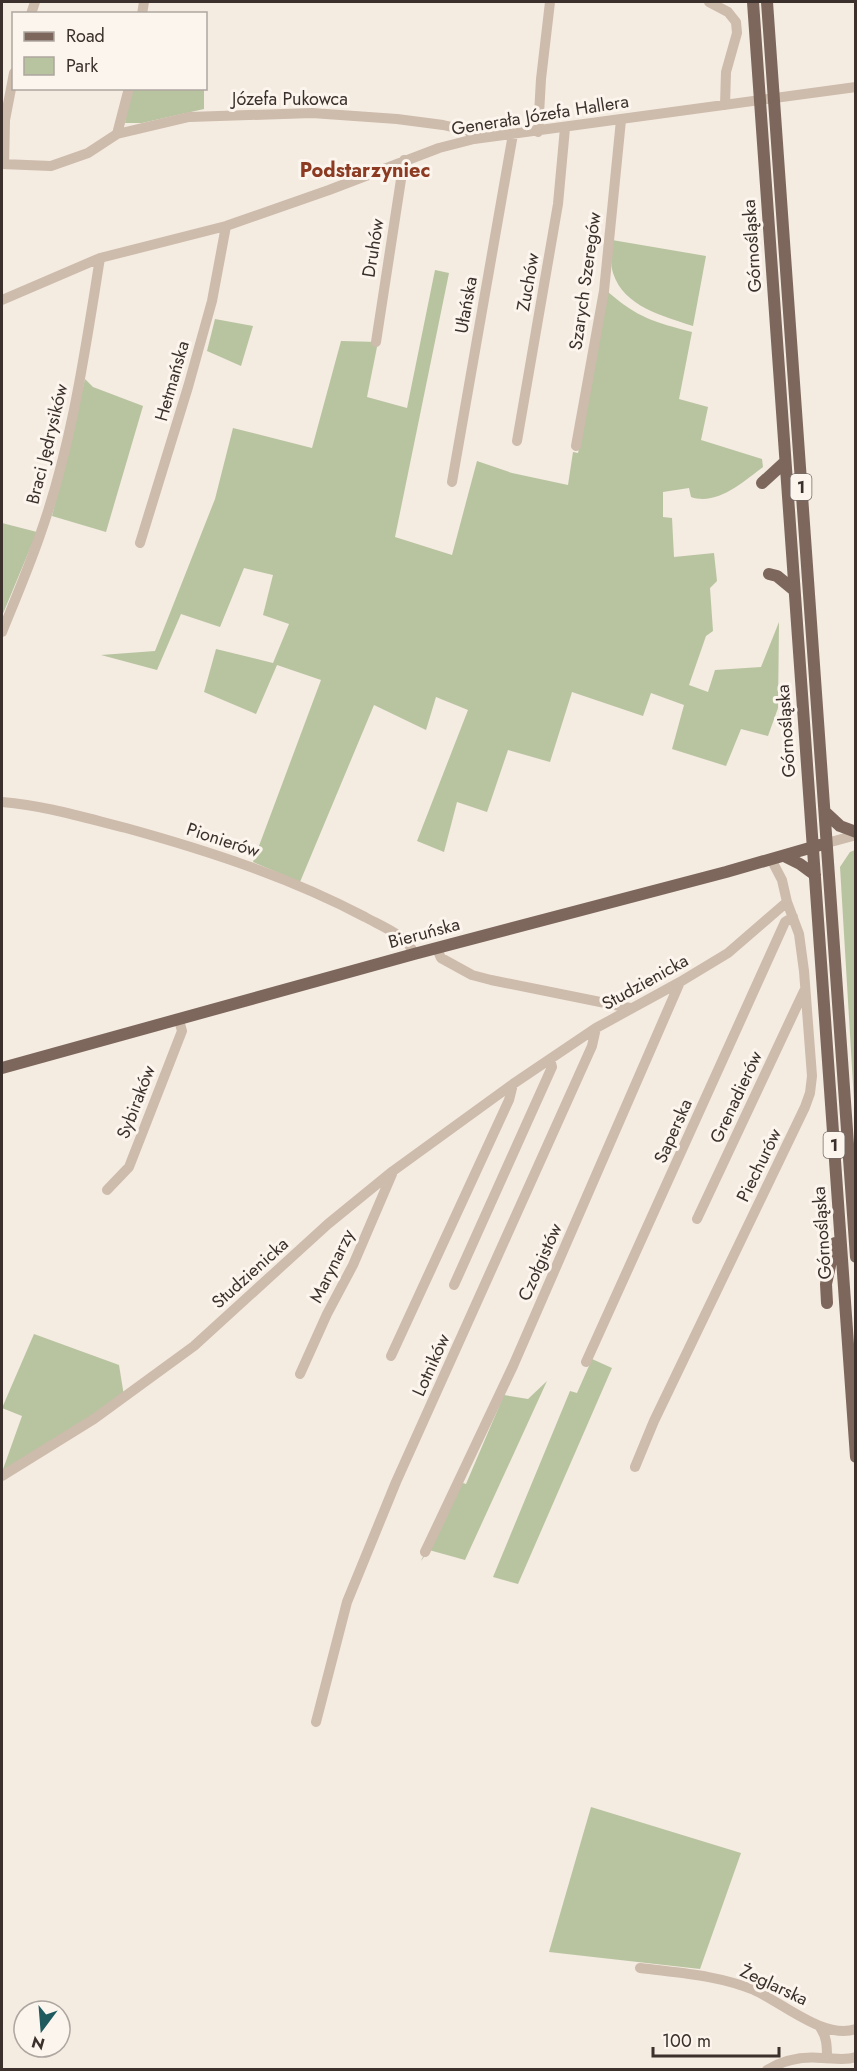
<svg xmlns="http://www.w3.org/2000/svg" width="857" height="2071" viewBox="0 0 857 2071" font-family="Jost,sans-serif">
  <style>
    .green { fill: #b8c4a0 }
    .lines { fill: none; stroke-linecap: round; stroke-linejoin: round }
    .minor { stroke: #cdbbac; stroke-width: 10 }
    .major { stroke: #7d675c; stroke-width: 12 }
    .labels { text-anchor: middle; stroke-width: 6; stroke-linejoin: round; paint-order: stroke }
    .shield { fill: #fbf5ee; stroke: #756b66; stroke-width: 1.5 }
    .shield-label { font-size: 16px; font-weight: bold; fill: #3b302b }
    .street-label { font-size: 18px; fill: #3b302b; stroke: #fbf5ee }
    .neighbourhood-label { font-size: 20px; font-weight: bold; fill: #8c3b22; stroke: #fbf5ee }
  </style>
  <rect width="100%" height="100%" fill="#f4ebe1"/>
  <!-- green -->
  <path class="green" d="M131,89H204V109L142,123H125Z
    M612,240L706,256L693,326C663,316 624,307 613,273C610,263 612,250 612,240Z
    M435,270L449,273L395,537L452,555L477,461L512,473L568,485L573,452L578,453L608,292C638,318 654,322 692,332L679,399L708,407L701,440L762,459L763,467C743,482 717,506 691,497L689,488L663,492V517L672,518L674,557L714,553L717,581L710,588L713,631L706,636L689,685L708,692L715,670L761,667L779,622L778,708L768,736L741,729L726,766L672,749L684,705L651,693L643,716L572,692L550,762L508,750L487,812L457,802L444,852L417,841L468,710L436,697L426,730L374,705L300,882L253,862L321,680L277,665L256,714L204,692L216,649L273,663L289,624L263,615L273,575L244,568L220,627L181,614L157,670L101,655L155,651L215,499L233,428L312,448L341,341L378,342L367,397L407,408Z
    M215,319L253,326L241,366L207,351Z
    M85,379L93,387L143,406L106,532L52,516Z
    M2,523L37,532L2,616Z
    M855,850V849V1118L840,867L850,852Z
    M34,1334L119,1365L124,1396L2,1472L22,1416L2,1408Z
    M592,1359L612,1368L518,1584L493,1577L570,1391L577,1393Z
    M547,1381L465,1560L429,1550L421,1561L457,1481L466,1484L504,1395L528,1399Z
    M591,1807L741,1853L700,1969L549,1952Z"/>
  <g class="lines">
    <!-- minor -->
    <path class="minor" d="M709,2L728,12L736,22L737,33L726,72L725,105
      M31,14L35,2
      M142,14L144,2
      M538,132L541,79L550,2
      M117,134L129,88
      M2,164L51,166L88,153L117,134L189,117L312,113L397,119L443,125L469,131L474,139
      M4,164L5,120L14,73
      M2,300L100,258L226,226L329,190L439,148L474,139L856,87
      M376,342L404,160
      M517,441L558,204L565,128
      M576,446L604,291L621,120
      M452,482L513,134
      M140,543L188,387L212,301L226,226
      M2,632C15,600 29,567 40,535C72,445 85,351 100,258
      M2,802C47,806 82,817 126,828C209,851 289,877 365,917C381,926 408,936 414,954
      M827,843L856,835
      M437,949L441,958L472,975L491,980L630,1008
      M107,1190L129,1167L182,1031L179,1020
      M697,1219L804,991
      M454,1285L552,1067L550,1059
      M391,1356L509,1100L513,1084
      M586,1362L785,922L793,917
      M300,1374L327,1314L353,1265L392,1174
      M635,1467L654,1421L805,1107L810,1093L812,1076L804,971L799,934L787,902L782,880L771,859
      M2,1476L94,1419L194,1346L328,1224L393,1171L513,1084L596,1028L680,982L728,953L787,902
      M425,1552L513,1366L680,982
      M316,1722L347,1602L396,1482L592,1046L596,1028
      M640,1968C679,1973 718,1975 754,1990C783,2003 824,2040 856,2029
      M819,2026C827,2036 827,2046 827,2058
      M767,2070C785,2059 802,2056 822,2058C833,2058 845,2061 856,2057"/>
    <!-- major -->
    <path class="major" d="M753,2L856,1457
      M767,2L856,1257
      M762,483L785,462
      M769,574L777,576L794,590
      M825,812L840,826L856,832
      M784,856L800,864L815,875
      M2,1068L414,954L726,872L820,845
      M827,1303L826,1284L835,1243"/>
  </g>
  <g class="labels">
    <!-- shield labels -->
    <g class="shield">
      <rect x="790.5" y="474" width="21" height="26" rx="4.5"/>
      <rect x="823.5" y="1132" width="21" height="26" rx="4.5"/>
    </g>
    <g class="shield-label">
      <text x="801" y="493">1</text>
      <text x="834" y="1151">1</text>
    </g>
    <!-- street labels -->
    <g class="street-label">
      <text x="290" y="105">Józefa Pukowca</text>
      <text transform="translate(540 115) rotate(-9)" y="6">Generała Józefa Hallera</text>
      <text transform="translate(752 246) rotate(-94)" y="6">Górnośląska</text>
      <text transform="translate(373 248) rotate(-81)" y="6">Druhów</text>
      <text transform="translate(585 281) rotate(-82)" y="6">Szarych Szeregów</text>
      <text transform="translate(528 282) rotate(-80)" y="6">Zuchów</text>
      <text transform="translate(466 305) rotate(-80)" y="6">Ułańska</text>
      <text transform="translate(172 381) rotate(-74)" y="6">Hetmańska</text>
      <text transform="translate(47 444) rotate(-76)" y="6">Braci Jędrysików</text>
      <text transform="translate(786 731) rotate(-94)" y="6">Górnośląska</text>
      <text transform="translate(223 840) rotate(18)" y="6">Pionierów</text>
      <text transform="translate(424 933) rotate(-15)" y="6">Bieruńska</text>
      <text transform="translate(645 982) rotate(-29)" y="6">Studzienicka</text>
      <text transform="translate(736 1097) rotate(-65)" y="6">Grenadierów</text>
      <text transform="translate(136 1102) rotate(-69)" y="6">Sybiraków</text>
      <text transform="translate(673 1131) rotate(-66)" y="6">Saperska</text>
      <text transform="translate(759 1165) rotate(-64)" y="6">Piechurów</text>
      <text transform="translate(822 1233) rotate(-94)" y="6">Górnośląska</text>
      <text transform="translate(540 1262) rotate(-66)" y="6">Czołgistów</text>
      <text transform="translate(332 1266) rotate(-64)" y="6">Marynarzy</text>
      <text transform="translate(250 1273) rotate(-42)" y="6">Studzienicka</text>
      <text transform="translate(431 1365) rotate(-66)" y="6">Lotników</text>
      <text transform="translate(774 1985) rotate(25)" y="6">Żeglarska</text>
    </g>
    <!-- neighbourhood labels -->
    <g class="neighbourhood-label">
      <text x="365" y="177">Podstarzyniec</text>
    </g>
  </g>
  <!-- border -->
  <rect width="857" height="2071" fill="none" stroke="#3b302b" stroke-width="6"/>
  <!-- legend -->
  <rect x="12" y="12" width="195" height="78" fill="#fbf5ee" stroke="#aea6a0" stroke-width="1.5"/>
  <rect x="24" y="32" width="30" height="9" fill="#7d675c" stroke="#aea6a0" stroke-width="1.5"/>
  <text x="66" y="42" font-size="18" fill="#3b302b">Road</text>
  <rect x="24" y="57" width="30" height="18" fill="#b8c4a0" stroke="#aea6a0" stroke-width="1.5"/>
  <text x="66" y="72" font-size="18" fill="#3b302b">Park</text>
  <!-- north arrow -->
  <g transform="translate(42 2029) rotate(196)"><circle r="28" fill="#fbf5ee" stroke="#aea6a0" stroke-width="1.5"/>
  <path d="M0-4.5L10 22L0 15L-10 22Z" fill="#1f5a5e"/>
  <text y="-9" font-size="16" font-weight="bold" text-anchor="middle" fill="#3b302b">N</text>
  </g>
  <!-- scale -->
  <path d="M653 2047v9h126v-9" fill="none" stroke="#3b302b" stroke-width="3"/>
  <text x="662" y="2047" font-size="18" fill="#3b302b" stroke="#fbf5ee" stroke-width="4.5" paint-order="stroke">100 m</text>
</svg>
